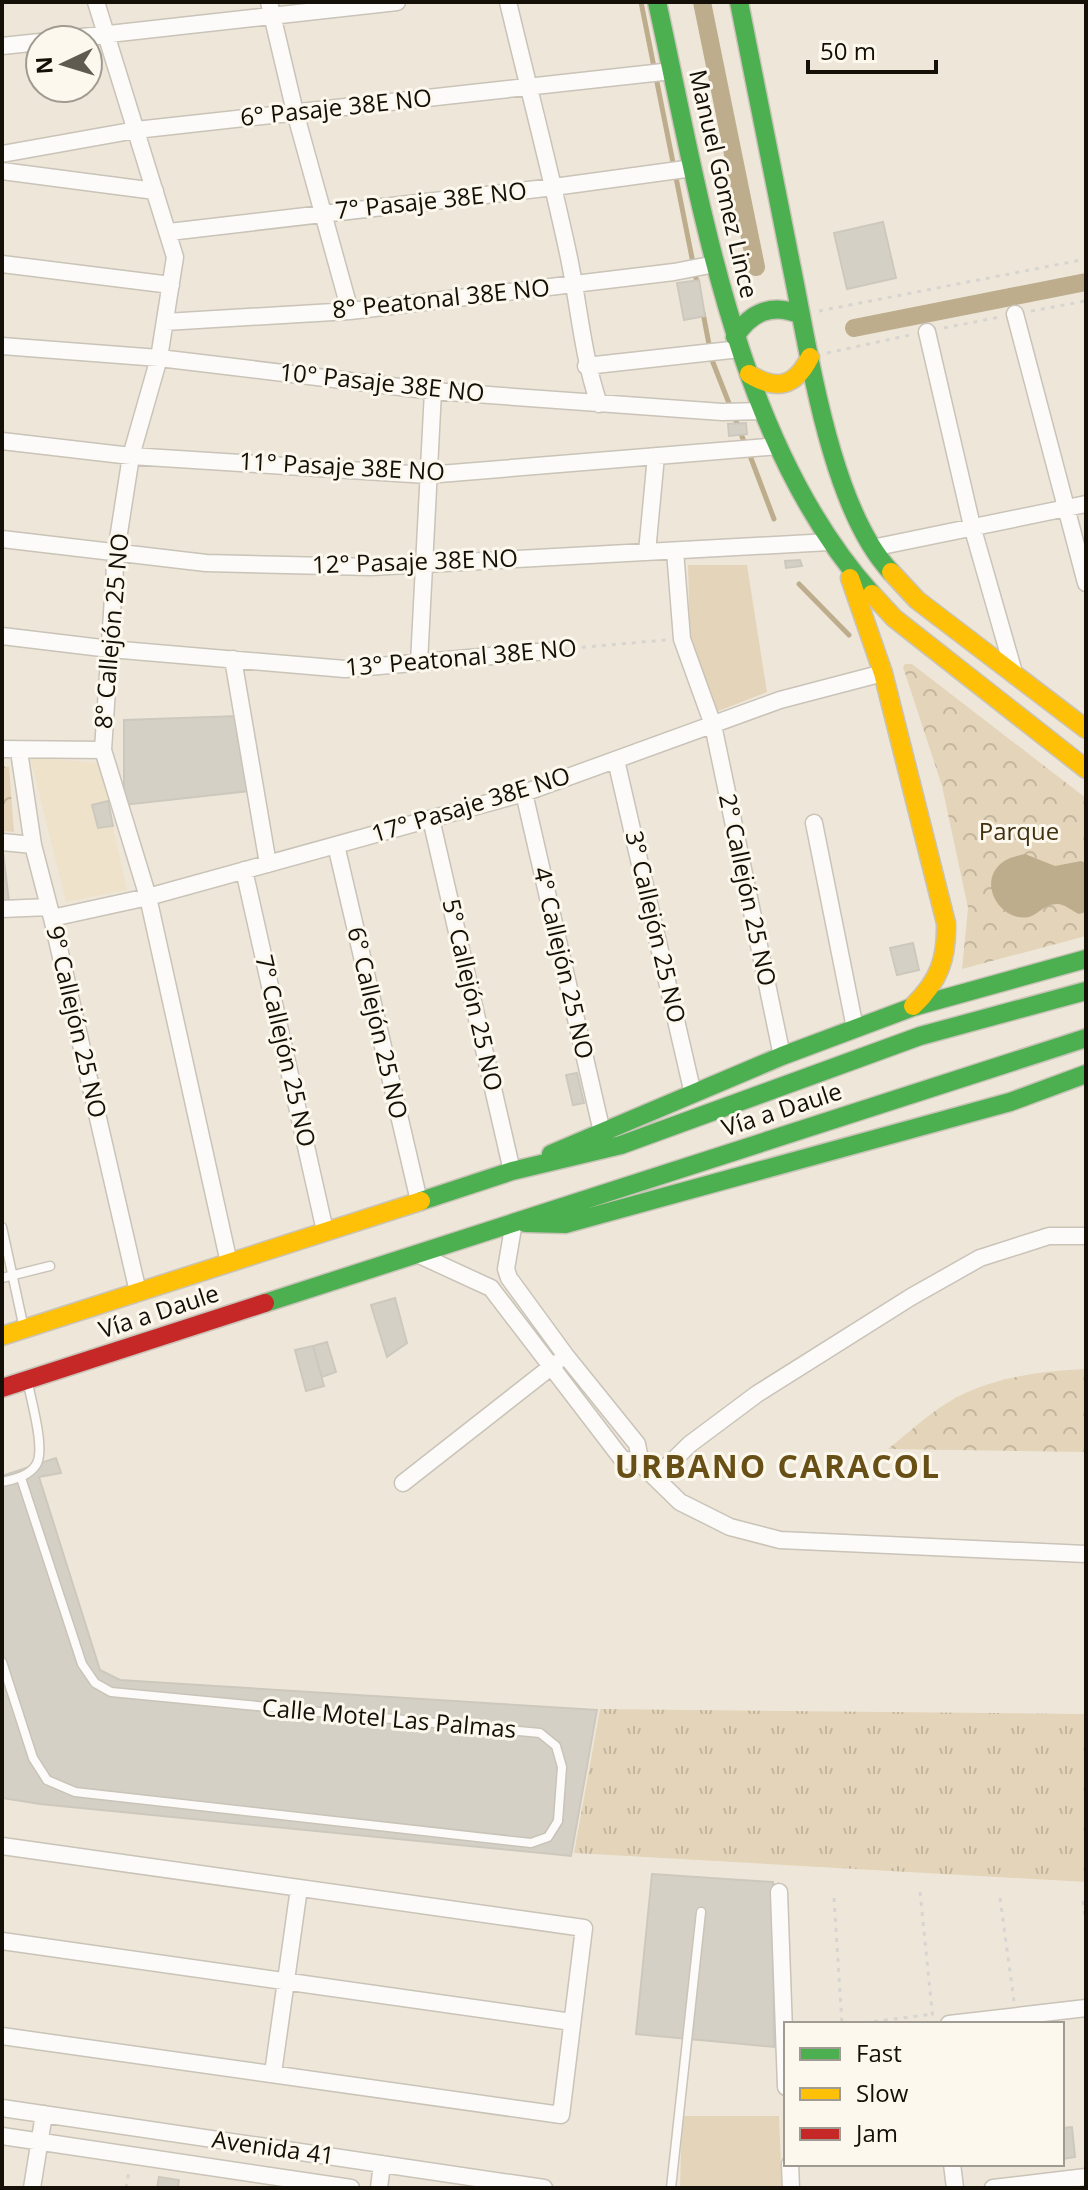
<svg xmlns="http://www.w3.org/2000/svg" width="1088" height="2190" viewBox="0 0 1088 2190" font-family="'Open Sans',sans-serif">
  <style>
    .built { fill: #eee2cb }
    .grass { fill: url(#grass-tufts) }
    .park { fill: url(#park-crowns) }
    .pitch { fill: #e4d5ba }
    .water { fill: #bdad8d }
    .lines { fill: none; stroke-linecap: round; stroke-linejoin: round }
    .stream { stroke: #bdad8d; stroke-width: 5 }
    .canal { stroke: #bdad8d; stroke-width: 18 }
    .building { fill: #d5d0c5; stroke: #cdc8bd; stroke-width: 2 }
    .lane-casing { stroke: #c9c3b8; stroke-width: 11 }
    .street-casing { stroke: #c9c3b8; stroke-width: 19 }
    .fast-casing { stroke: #c9c3b8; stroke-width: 21 }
    .slow-casing { stroke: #c9c3b8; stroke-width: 21 }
    .jam-casing { stroke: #c9c3b8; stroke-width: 21 }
    .path { stroke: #d7d5d1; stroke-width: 3; stroke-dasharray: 4 6; stroke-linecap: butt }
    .lane { stroke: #fcfbf9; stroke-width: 8 }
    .street { stroke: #fcfbf9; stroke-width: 16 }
    .fast { stroke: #4caf50; stroke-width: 18 }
    .slow { stroke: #ffc107; stroke-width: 18 }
    .jam { stroke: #c62828; stroke-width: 18 }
    .labels { text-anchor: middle; stroke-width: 6; stroke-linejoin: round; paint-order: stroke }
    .street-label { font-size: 24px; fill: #140f07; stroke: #fdf8ee }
    .park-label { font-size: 24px; fill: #413110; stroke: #fdf8ee }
    .district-label { font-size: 32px; font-weight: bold; letter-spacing: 2px; fill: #684f15; stroke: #fdf8ee }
  </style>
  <defs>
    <pattern id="grass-tufts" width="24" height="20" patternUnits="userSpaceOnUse" patternTransform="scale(2)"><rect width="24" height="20" fill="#e4d5ba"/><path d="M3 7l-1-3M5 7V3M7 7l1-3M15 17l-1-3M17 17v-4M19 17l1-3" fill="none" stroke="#c3b69e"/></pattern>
    <pattern id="park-crowns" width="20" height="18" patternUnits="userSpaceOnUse" patternTransform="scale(2)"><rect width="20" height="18" fill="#e4d5ba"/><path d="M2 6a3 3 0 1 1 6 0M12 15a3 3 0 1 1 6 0" fill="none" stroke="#c3b69e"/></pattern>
  </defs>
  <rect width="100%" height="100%" fill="#eee7d9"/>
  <!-- built -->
  <path class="built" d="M30,757L99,763L108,801L92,805L97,829L113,826L127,890L66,902Z"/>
  <!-- grass -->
  <path class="grass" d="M600,1709L1086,1714V1882L574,1853Z"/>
  <!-- park -->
  <path class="park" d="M905,664H912L1086,798V936L962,969L968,908L942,786L903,667Z
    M2,766L9,767L14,832L2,831Z
    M1085,1369L1086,1452L888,1449C907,1434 926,1416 947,1403C986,1378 1040,1371 1085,1369Z"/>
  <!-- pitch -->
  <path class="pitch" d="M688,565H747L767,692L716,712L690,639Z
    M682,2116H779L782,2188H680Z"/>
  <!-- water -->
  <path class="water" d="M1025,854L1055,866L1081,861L1086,863V912L1079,914C1072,911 1065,904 1057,904C1044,904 1039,914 1029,917C1005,922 983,893 994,872C1001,859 1012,857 1025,854Z"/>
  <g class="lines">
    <!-- stream -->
    <path class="stream" d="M641,2L697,283
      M703,313L712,360L745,444
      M749,453L774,519
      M799,584L849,635"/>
    <!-- canal -->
    <path class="canal" d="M702,2L756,267
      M854,328L1086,282"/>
  </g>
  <!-- building -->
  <path class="building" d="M883,222L896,278L847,289L834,233Z
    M699,280L705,316L684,320L677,283Z
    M746,423L747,434L729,436L728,424Z
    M800,560L802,566L786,568L785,561Z
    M238,716L249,791L124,805V720Z
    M108,801L113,826L98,828L92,805Z
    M2,851L3,852L9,902H2Z
    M913,943L919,970L897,975L890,948Z
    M577,1073L584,1103L573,1105L566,1075Z
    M395,1298L407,1343L387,1357L371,1305Z
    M327,1342L336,1372L322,1377L313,1346Z
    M313,1346L324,1386L306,1391L295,1350Z
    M56,1458L61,1473L39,1477L100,1670L120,1680L597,1710L571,1856L40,1804L2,1798V1476Z
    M652,1874L773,1882L774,2047L636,2034Z
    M1072,2127L1075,2157L1062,2159V2128Z
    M159,2177L179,2180L178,2188H157Z"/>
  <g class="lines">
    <defs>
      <path id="lane" d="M2,1227L23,1324
        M2,1278L50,1266
        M2,1482C14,1479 28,1477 36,1465C46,1450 31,1401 28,1383
        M2,1662L33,1758L47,1780L75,1792L531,1843L548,1837L558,1821L562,1767L556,1746L540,1733L111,1692L95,1683L82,1664L21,1478
        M671,2188L701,1912"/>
      <path id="street" d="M96,2L175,257L159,358L131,456L116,552L103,750L148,897L229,1263
        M269,2L295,112L350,311
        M508,2C528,86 550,169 568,253C579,304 582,354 599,404
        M55,40L397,2
        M2,46L40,42
        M2,154L136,130L672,71
        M2,171L155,191
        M169,232L554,187L693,168
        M2,264L171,285
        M1015,314L1086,583
        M165,322L350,311L674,272L715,264
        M927,332L972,526L1015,676
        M2,346L159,358L433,391L722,412L763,411
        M586,366L740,349
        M2,441L131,456L427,475L779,446
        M2,539L206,563L371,567L829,542
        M872,548L1086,504
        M675,551L682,639L713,725L782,1056
        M647,552L656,456
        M2,636L110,649L345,669L548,651
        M233,659L268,864
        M419,663L433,391
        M2,749L103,750
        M19,751L33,845L52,918L138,1292
        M616,760L693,1094
        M524,793L602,1132
        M431,819L512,1171
        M814,823L855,1028
        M2,842L33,845
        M336,845L419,1201
        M244,870L325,1231
        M2,909L49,907
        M52,918L148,897L524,793L780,700L883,673
        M514,1222L506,1269L509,1278L566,1356L637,1444L641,1464
        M417,1254L491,1288L622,1459L641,1464L680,1502L730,1527L780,1540L1086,1554
        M655,1478L690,1444L757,1394L911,1297L980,1258L1049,1236H1086
        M403,1483L556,1363
        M2,1846L584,1928L561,2115L2,2036
        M779,1892L786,2087
        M2,1941L572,2022
        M949,2024L1086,2008
        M273,2073L299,1888
        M2,2108L544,2188
        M2,2136L351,2188
        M790,2164L791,2188
        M952,2164L955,2188
        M32,2188L44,2114
        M379,2188L382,2164
        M993,2188L1086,2177"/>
      <path id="fast" d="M657,2C700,196 735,442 872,594
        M739,2C756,89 774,177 791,264C809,351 830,507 891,572
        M735,337C751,311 773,303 801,315
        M551,1154L782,1056L913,1007L1086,959
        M421,1201L512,1171L621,1145L920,1036L1086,991
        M525,1223L565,1224L1010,1102L1086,1074
        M265,1303L1086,1038"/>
      <path id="slow" d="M749,374C777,391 795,387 810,357
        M891,572L917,600L1086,729
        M850,578L883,673L946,923C947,959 939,981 913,1006
        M872,594L894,618L1086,769
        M2,1336L421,1201"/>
      <path id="jam" d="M2,1388L265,1303"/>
    </defs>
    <!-- lane casing -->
    <use href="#lane" class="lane-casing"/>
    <!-- street casing -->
    <use href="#street" class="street-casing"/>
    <!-- fast casing -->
    <use href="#fast" class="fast-casing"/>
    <!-- slow casing -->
    <use href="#slow" class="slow-casing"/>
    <!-- jam casing -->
    <use href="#jam" class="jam-casing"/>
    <!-- path -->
    <path class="path" d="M819,311L1086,259
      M1031,311L1086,301
      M944,328L1000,317
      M827,353L910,335
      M562,649L666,640
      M920,1892L933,2020
      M834,1898L842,2024
      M1000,1898L1014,2001
      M1083,1901L1086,1924
      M854,2024L933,2014
      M126,2188L129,2171"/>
    <!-- lane -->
    <use href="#lane" class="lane"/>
    <!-- street -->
    <use href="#street" class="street"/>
    <!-- fast -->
    <use href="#fast" class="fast"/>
    <!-- slow -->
    <use href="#slow" class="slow"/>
    <!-- jam -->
    <use href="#jam" class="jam"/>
  </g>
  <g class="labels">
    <!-- street labels -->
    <g class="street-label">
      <text transform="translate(336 108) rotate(-6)" y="8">6° Pasaje 38E NO</text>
      <text transform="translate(723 184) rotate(77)" y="8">Manuel Gomez Lince</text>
      <text transform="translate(431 201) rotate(-6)" y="8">7° Pasaje 38E NO</text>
      <text transform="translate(441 299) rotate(-6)" y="8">8° Peatonal 38E NO</text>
      <text transform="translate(382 383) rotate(6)" y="8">10° Pasaje 38E NO</text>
      <text transform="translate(342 467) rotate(3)" y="8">11° Pasaje 38E NO</text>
      <text transform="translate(415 562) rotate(-2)" y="8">12° Pasaje 38E NO</text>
      <text transform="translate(112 631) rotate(-85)" y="8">8° Callejón 25 NO</text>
      <text transform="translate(461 658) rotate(-5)" y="8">13° Peatonal 38E NO</text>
      <text transform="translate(471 805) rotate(-17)" y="8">17° Pasaje 38E NO</text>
      <text transform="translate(747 890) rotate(78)" y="8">2° Callejón 25 NO</text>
      <text transform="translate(655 927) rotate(77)" y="8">3° Callejón 25 NO</text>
      <text transform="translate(563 963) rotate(77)" y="8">4° Callejón 25 NO</text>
      <text transform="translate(472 995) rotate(77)" y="8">5° Callejón 25 NO</text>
      <text transform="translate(76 1022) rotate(77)" y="8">9° Callejón 25 NO</text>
      <text transform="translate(377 1023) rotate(77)" y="8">6° Callejón 25 NO</text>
      <text transform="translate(285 1051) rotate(77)" y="8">7° Callejón 25 NO</text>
      <text transform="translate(782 1110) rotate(-18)" y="8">Vía a Daule</text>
      <text transform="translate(159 1312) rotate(-18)" y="8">Vía a Daule</text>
      <text transform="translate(389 1719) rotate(5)" y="8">Calle Motel Las Palmas</text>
      <text transform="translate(273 2148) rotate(8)" y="8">Avenida 41</text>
    </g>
    <!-- park labels -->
    <g class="park-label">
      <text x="1019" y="840">Parque</text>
    </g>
    <!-- district labels -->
    <g class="district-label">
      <text x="778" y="1478">URBANO CARACOL</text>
    </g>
  </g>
  <!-- border -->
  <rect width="1088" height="2190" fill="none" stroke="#140f07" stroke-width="8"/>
  <!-- legend -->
  <rect x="784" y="2022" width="280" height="144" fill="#fdf8ee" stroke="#a09b92" stroke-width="2"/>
  <rect x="800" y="2048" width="40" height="12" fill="#4caf50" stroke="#a09b92" stroke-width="2"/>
  <text x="856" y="2062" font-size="24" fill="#140f07">Fast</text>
  <rect x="800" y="2088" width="40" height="12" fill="#ffc107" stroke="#a09b92" stroke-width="2"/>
  <text x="856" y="2102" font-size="24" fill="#140f07">Slow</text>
  <rect x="800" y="2128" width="40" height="12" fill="#c62828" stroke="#a09b92" stroke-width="2"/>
  <text x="856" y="2142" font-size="24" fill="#140f07">Jam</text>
  <!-- north arrow -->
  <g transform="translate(64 64) rotate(266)"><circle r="38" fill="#fdf8ee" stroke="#a09b92" stroke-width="2"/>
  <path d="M0-6L14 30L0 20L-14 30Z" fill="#605b50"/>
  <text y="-12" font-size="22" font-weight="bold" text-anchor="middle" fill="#140f07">N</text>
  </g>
  <!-- scale -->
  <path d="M808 60v12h128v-12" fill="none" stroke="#140f07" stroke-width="4"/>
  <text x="820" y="60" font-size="24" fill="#140f07" stroke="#fdf8ee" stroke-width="6" paint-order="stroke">50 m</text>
</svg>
